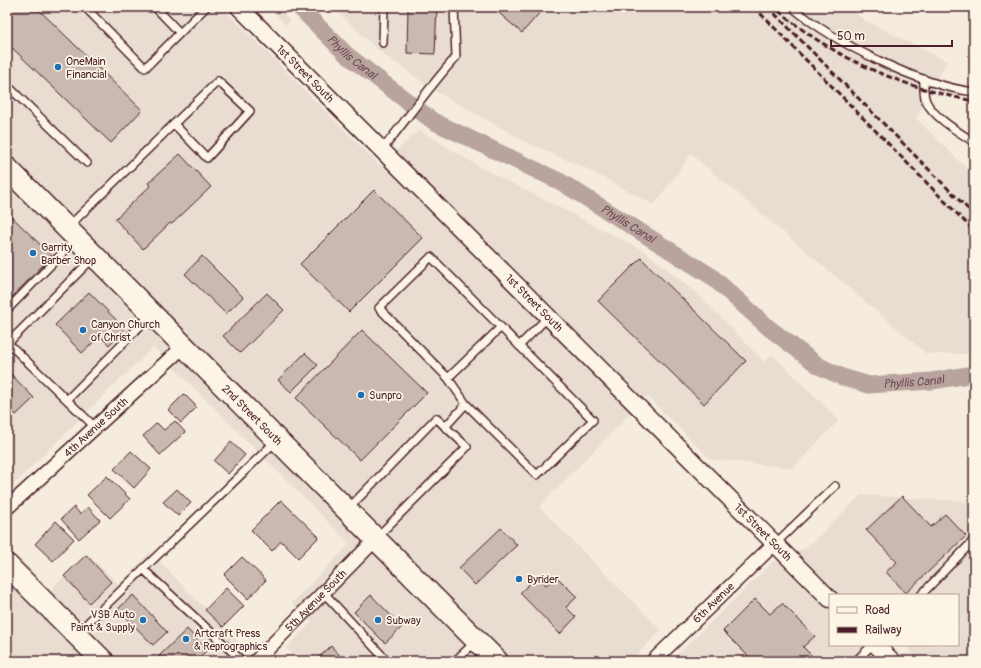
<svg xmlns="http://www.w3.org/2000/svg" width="981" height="668" viewBox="0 0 981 668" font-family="Pangolin,sans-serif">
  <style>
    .built { fill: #e8ddd0 }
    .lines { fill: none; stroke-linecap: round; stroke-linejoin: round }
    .canal { stroke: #b8a39e; stroke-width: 17 }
    .building { fill: #cab9b1; stroke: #4a1f2b }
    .service-casing { stroke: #4a1f2b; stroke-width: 10 }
    .minor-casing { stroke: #4a1f2b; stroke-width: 16 }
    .tertiary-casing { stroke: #4a1f2b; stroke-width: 19 }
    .primary-casing { stroke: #4a1f2b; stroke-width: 24 }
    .service { stroke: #fcf5e5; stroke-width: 7 }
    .minor { stroke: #fcf5e5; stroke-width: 13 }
    .tertiary { stroke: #fcf5e5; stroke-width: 16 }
    .primary { stroke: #fcf5e5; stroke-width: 21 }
    .rail { stroke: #4a1f2b; stroke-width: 3; stroke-dasharray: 6 3; stroke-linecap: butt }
    .poi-dot { fill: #1f6fb2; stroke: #fcf5e5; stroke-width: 1.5 }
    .labels { text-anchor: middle; stroke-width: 3.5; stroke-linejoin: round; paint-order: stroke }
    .poi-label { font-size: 11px; fill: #4a1f2b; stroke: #fcf5e5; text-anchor: start }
    .street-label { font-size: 11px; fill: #4a1f2b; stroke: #fcf5e5 }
    .water-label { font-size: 12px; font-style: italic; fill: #704d53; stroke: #fcf5e5 }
  </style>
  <rect width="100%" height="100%" fill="#f5ecde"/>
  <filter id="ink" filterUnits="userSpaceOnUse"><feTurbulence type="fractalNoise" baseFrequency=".025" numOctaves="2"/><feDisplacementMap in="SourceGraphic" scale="8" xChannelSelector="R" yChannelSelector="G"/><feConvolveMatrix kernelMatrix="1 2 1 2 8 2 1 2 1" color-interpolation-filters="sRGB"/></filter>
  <g filter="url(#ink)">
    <!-- built -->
    <path class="built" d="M7,7H222L380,166L419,130L480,167L646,252L701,297L764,362L772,354L839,420L793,468L710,459L647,396L539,507L661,630L631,661H299L286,648L312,622L292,603L350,544L153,347L7,491Z
      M268,7H280L290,22L286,25Z
      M332,7H846L866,21L947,61L916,118L974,176V354H927L691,154L654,205L583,167L528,143L435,91L378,50Z
      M861,495L974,502V661H920L904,645H958V595H830V645H874L858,661H671L774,561L807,547Z
      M7,546L51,590L87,553L119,585L150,552L245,649L234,661H7Z"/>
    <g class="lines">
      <!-- canal -->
      <path class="canal" id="s1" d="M299,7L347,55L433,121L561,182L711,276L769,328L819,366L842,377L869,385L932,381L974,374"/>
    </g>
    <!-- building -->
    <path class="building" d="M7,7H36L142,110L111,143L7,43Z
      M346,7H357L350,12Z
      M408,7H437L435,54L407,53Z
      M492,7H538L542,10L522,33Z
      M959,7H974V12L973,14Z
      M180,154L211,187L172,224L170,223L143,249L115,219L150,186L148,183Z
      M374,190L423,238L349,312L300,264Z
      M7,212L52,256L7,302Z
      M202,256L243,297L226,314L185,274Z
      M641,258L746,361L704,404L598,301Z
      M89,292L125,329L109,345L100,336L82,353L55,325Z
      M267,293L284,310L240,353L223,336Z
      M362,330L427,393L360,460L296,398Z
      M305,353L318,365L291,392L278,380Z
      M8,371L34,398L16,415L7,406Z
      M184,394L197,407L181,423L168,410Z
      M175,421L185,432L160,455L143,436L157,423L164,430Z
      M231,442L245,455L228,474L214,461Z
      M131,451L151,469L134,488L114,469Z
      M107,476L130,499L110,518L87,495Z
      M177,489L191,503L178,516L163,502Z
      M902,496L931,527L945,514L966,536L906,593L886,572L897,562L866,530Z
      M281,500L319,537L298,558L281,541L272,551L251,530Z
      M74,507L80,514L88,507L100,520L79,539L61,519Z
      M56,521L74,539L53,561L35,544Z
      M501,528L517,545L475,585L459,568Z
      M86,555L111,582L89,603L64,576Z
      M242,557L266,580L248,599L224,575Z
      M537,576L546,585L556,576L577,597L566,607L576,617L560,634L520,593Z
      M226,588L244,606L223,627L205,610Z
      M133,595L167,632L153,645L118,609Z
      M371,595L402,627L385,643L354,612Z
      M755,599L770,614L782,603L815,636L803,647L817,661H753L723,631Z
      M187,629L207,650L196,661H164L159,656Z
      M331,646L345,661H315Z"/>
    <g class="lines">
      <defs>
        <path id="service" d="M85,7L145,68L180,33
          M155,7L180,33L206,7
          M792,7C835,43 918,85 974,92
          M383,43L384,7
          M924,79C924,86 923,94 926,101C932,116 960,133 974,142
          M7,85L13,91L7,97
          M13,91L87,163
          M382,150C407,119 429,87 456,57L454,7
          M68,227L218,81L250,111L207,158L174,124
          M7,310L75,240
          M7,342L95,427
          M8,343L94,257
          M519,346L548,317
          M448,378L501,327
          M67,400L151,315
          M445,427L466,404L448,378L379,308L431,257L593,420L537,475L466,404
          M348,509L436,418L467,447L377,537
          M775,544L835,486
          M143,569L242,661
          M323,592L387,661
          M921,595L974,540
          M77,633L276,441
          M455,661L475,642
          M856,661L872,645"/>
        <g id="minor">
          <path id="s2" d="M7,508L184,346"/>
          <path id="s3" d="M256,661L376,539"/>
          <path id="s4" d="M653,661L774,544"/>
        </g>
        <g id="tertiary">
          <path id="s5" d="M239,7L830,599"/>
          <path d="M876,645L892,661"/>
        </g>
        <g id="primary">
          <path id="s6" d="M7,168L497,661"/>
          <path d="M7,565L103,661"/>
        </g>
      </defs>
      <!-- service casing -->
      <use href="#service" class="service-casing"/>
      <!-- minor casing -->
      <use href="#minor" class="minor-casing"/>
      <!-- tertiary casing -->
      <use href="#tertiary" class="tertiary-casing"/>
      <!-- primary casing -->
      <use href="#primary" class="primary-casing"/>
      <!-- service -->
      <use href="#service" class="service"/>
      <!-- minor -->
      <use href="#minor" class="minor"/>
      <!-- tertiary -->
      <use href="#tertiary" class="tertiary"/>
      <!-- primary -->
      <use href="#primary" class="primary"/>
      <!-- rail -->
      <path class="rail" d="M754,7L974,231
        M768,7L974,215
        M779,11C833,58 903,88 974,101"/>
    </g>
  </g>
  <!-- markers -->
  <g class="poi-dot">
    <circle cx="58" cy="67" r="4"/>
    <circle cx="33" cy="253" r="4"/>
    <circle cx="83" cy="330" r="4"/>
    <circle cx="361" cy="395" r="4"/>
    <circle cx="519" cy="579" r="4"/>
    <circle cx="143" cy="620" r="4"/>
    <circle cx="378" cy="620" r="4"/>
    <circle cx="186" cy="639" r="4"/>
  </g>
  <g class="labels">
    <!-- poi labels -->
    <g class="poi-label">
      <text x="66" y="65">OneMain<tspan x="66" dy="13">Financial</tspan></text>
      <text x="41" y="251">Garrity<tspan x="41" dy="13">Barber Shop</tspan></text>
      <text x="91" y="328">Canyon Church<tspan x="91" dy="13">of Christ</tspan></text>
      <text x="369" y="399">Sunpro</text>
      <text x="527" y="583">Byrider</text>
      <text x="135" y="618" text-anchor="end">VSB Auto<tspan x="135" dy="13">Paint &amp; Supply</tspan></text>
      <text x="386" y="624">Subway</text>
      <text x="194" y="637">Artcraft Press<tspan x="194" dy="13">&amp; Reprographics</tspan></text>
    </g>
    <!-- street labels -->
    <g class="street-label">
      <text dy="4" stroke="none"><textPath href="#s5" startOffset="94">1st Street South</textPath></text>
      <text dy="4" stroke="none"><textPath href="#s5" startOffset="418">1st Street South</textPath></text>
      <text dy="4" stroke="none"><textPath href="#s6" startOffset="348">2nd Street South</textPath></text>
      <text dy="4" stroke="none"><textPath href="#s2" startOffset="120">4th Avenue South</textPath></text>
      <text dy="4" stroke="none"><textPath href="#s5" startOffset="742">1st Street South</textPath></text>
      <text dy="4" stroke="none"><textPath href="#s3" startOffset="85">5th Avenue South</textPath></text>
      <text dy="4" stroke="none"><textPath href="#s4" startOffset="84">6th Avenue</textPath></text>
    </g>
    <!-- water labels -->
    <g class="water-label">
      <text dy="4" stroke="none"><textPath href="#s1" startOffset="73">Phyllis Canal</textPath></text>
      <text dy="4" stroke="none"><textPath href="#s1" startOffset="397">Phyllis Canal</textPath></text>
      <text dy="4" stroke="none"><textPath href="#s1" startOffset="734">Phyllis Canal</textPath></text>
    </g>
  </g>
  <!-- margin -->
  <rect width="981" height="668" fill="none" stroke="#fcf5e5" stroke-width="24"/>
  <rect x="12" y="12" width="957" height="644" fill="none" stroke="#4a1f2b" stroke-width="1.5" filter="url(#ink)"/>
  <!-- legend -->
  <rect x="829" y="594" width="130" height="52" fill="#fcf5e5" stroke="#b59f9b"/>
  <rect x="837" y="607" width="20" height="6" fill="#fcf5e5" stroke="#b59f9b"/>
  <text x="865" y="614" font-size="12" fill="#4a1f2b">Road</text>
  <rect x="837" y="627" width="20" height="6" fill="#4a1f2b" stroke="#b59f9b"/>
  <text x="865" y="634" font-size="12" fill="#4a1f2b">Railway</text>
  <!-- scale -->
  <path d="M831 40v6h121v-6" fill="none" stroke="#4a1f2b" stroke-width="2"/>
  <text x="837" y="40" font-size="12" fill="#4a1f2b" stroke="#fcf5e5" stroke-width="3" paint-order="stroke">50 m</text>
</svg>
